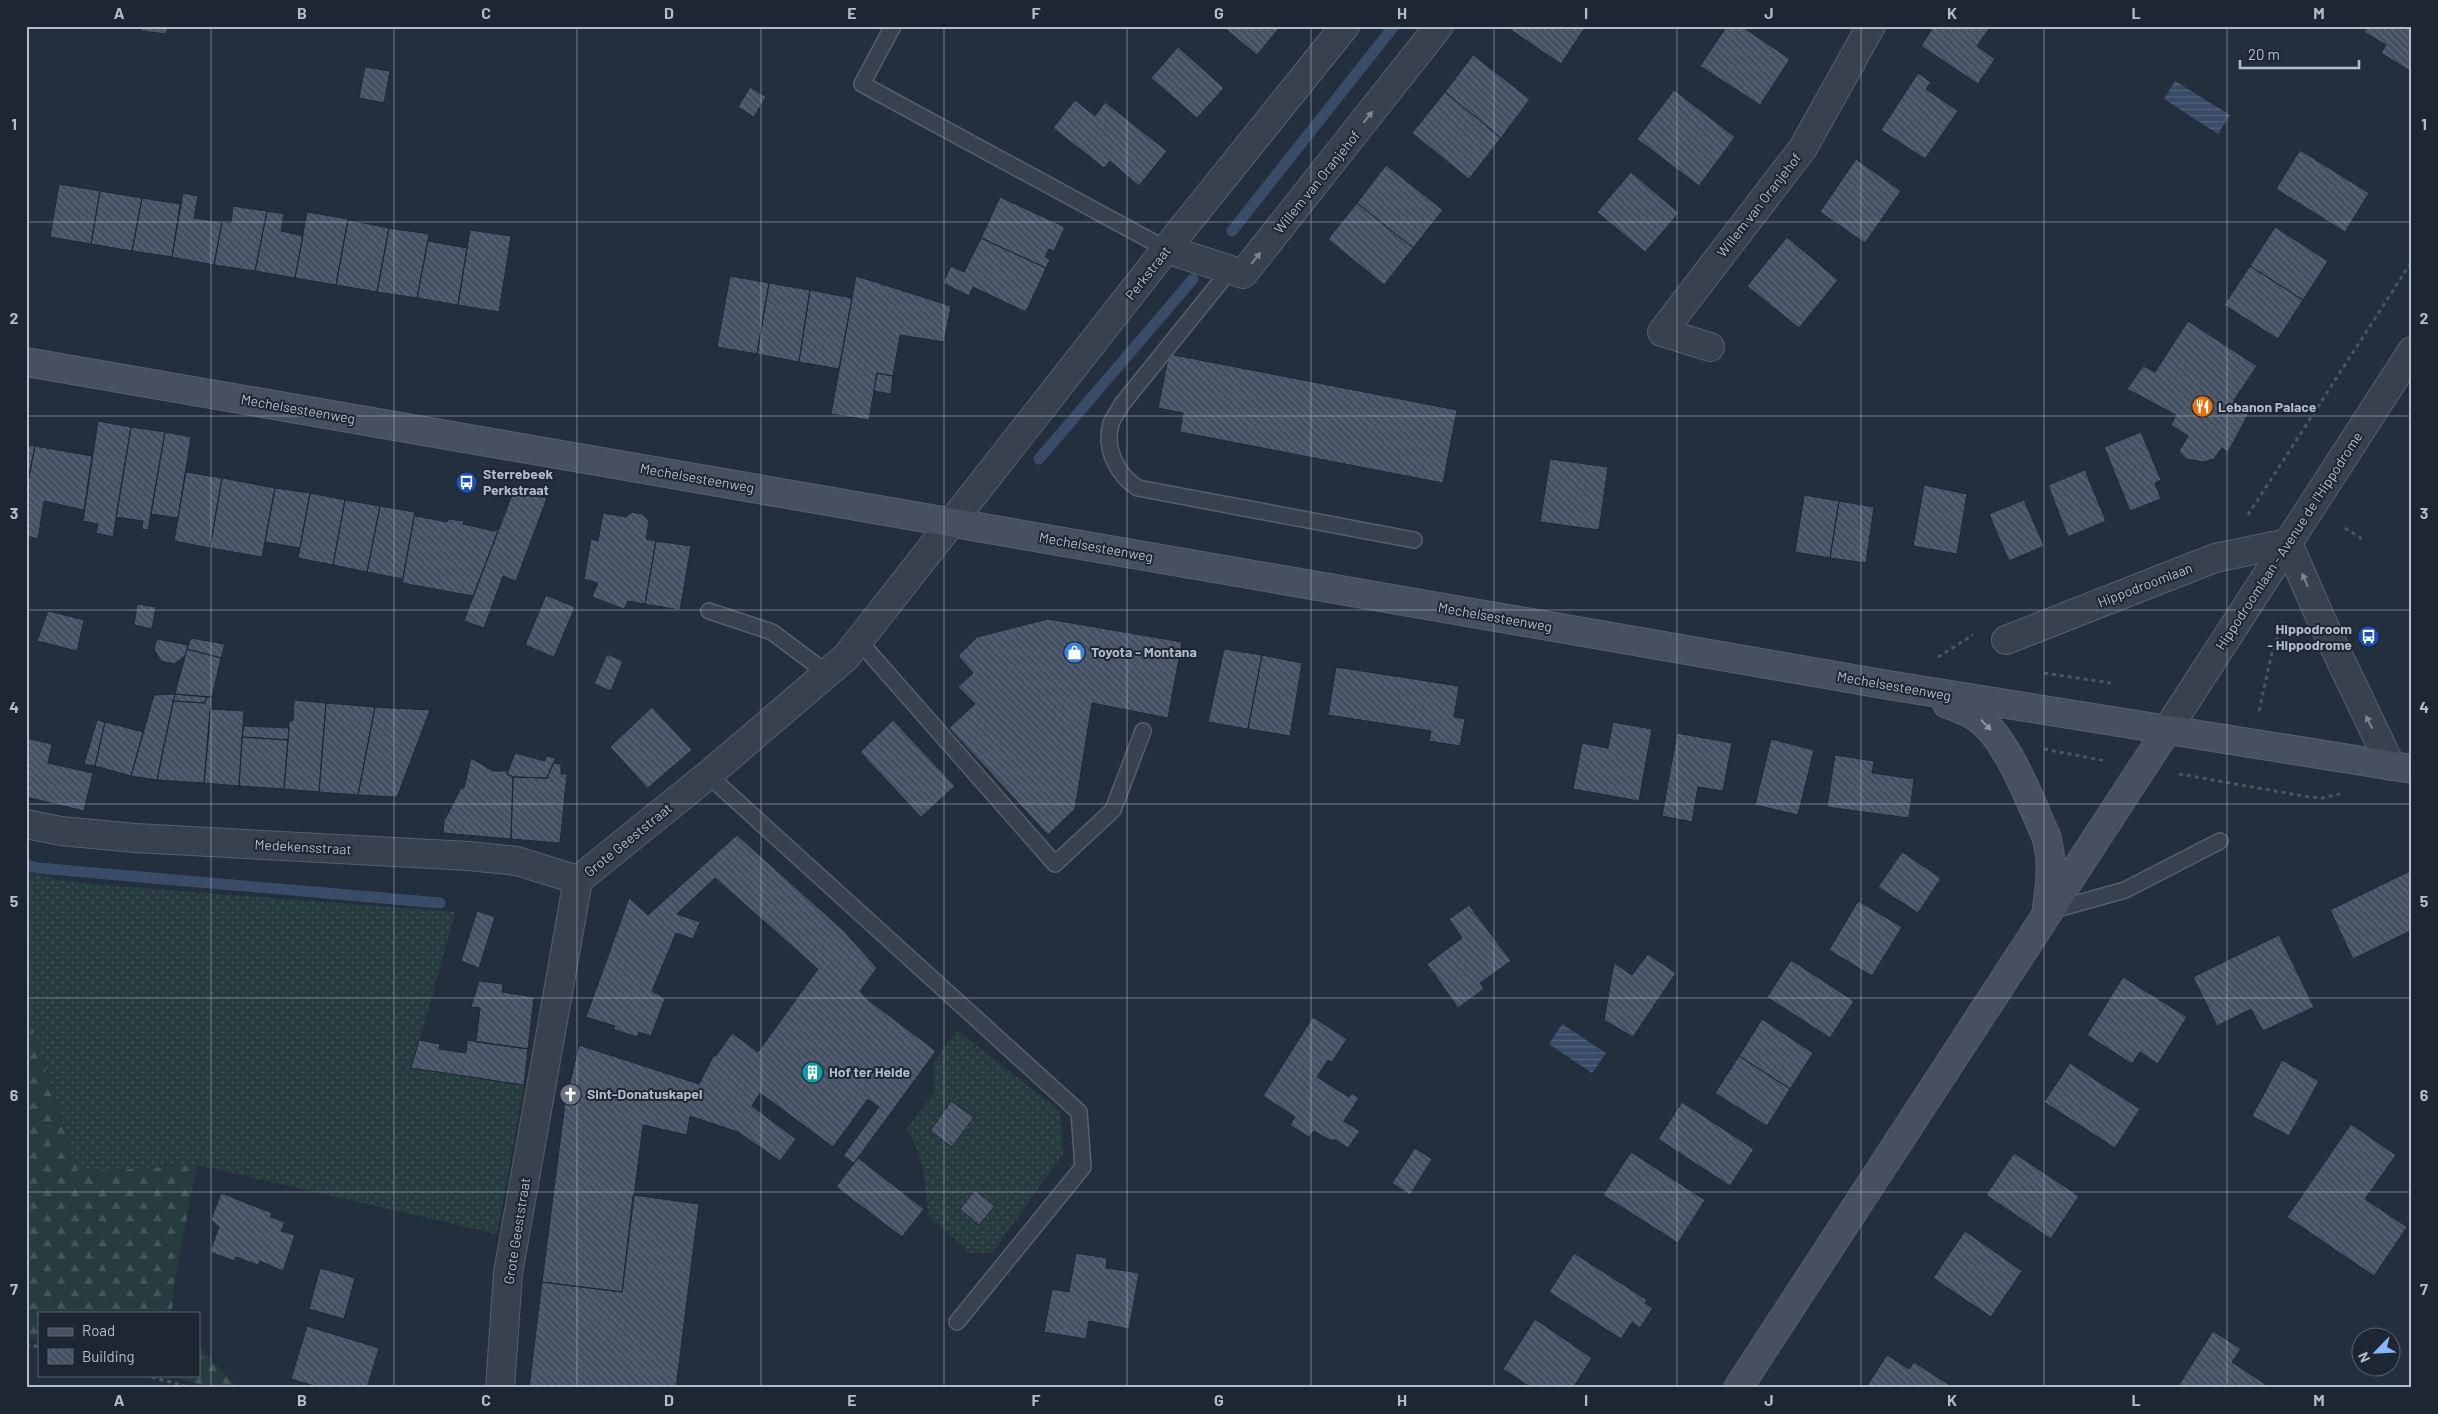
<svg xmlns="http://www.w3.org/2000/svg" width="2438" height="1414" viewBox="0 0 2438 1414" font-family="Barlow,sans-serif">
  <style>
    .grass { fill: url(#grass-dots) }
    .forest { fill: url(#forest-firs) }
    .water { fill: url(#water-rules) }
    .lines { fill: none; stroke-linecap: round; stroke-linejoin: round }
    .stream { stroke: #394c67; stroke-width: 11 }
    .building { fill: url(#building-back-hatch); stroke: #1f2835 }
    .lane-casing { stroke: #565f6c; stroke-width: 18 }
    .street-casing { stroke: #565f6c; stroke-width: 30 }
    .secondary-casing { stroke: #565f6c; stroke-width: 30 }
    .path { stroke: #44595c; stroke-width: 3; stroke-dasharray: 4 4; stroke-linecap: butt }
    .lane { stroke: #38414e; stroke-width: 15 }
    .street { stroke: #38414e; stroke-width: 28 }
    .secondary { stroke: #465061; stroke-width: 28 }
    .oneway { fill: #7c8592 }
    .oneway2 { fill: #8e96a5 }
    .grid { fill: none; stroke: #b4bcc9; stroke-width: 1; stroke-opacity: 0.55 }
    .labels { text-anchor: middle; stroke-width: 4; stroke-linejoin: round; paint-order: stroke }
    .street-label { font-size: 14px; fill: #b4bcc9; stroke: #1d2633 }
    .poi-label { font-size: 14px; font-weight: bold; fill: #b4bcc9; stroke: #1d2633; text-anchor: start }
    .neatline { fill: none; stroke: #b4bcc9; stroke-width: 2 }
    .grid-label { font-size: 16px; text-anchor: middle; font-weight: bold; fill: #b4bcc9 }
  </style>
  <defs>
    <pattern id="grass-dots" width="8" height="8" patternUnits="userSpaceOnUse" patternTransform="scale(1.25)"><rect width="8" height="8" fill="#263c3f"/><path d="M2 2h.1M6 6h.1" fill="none" stroke="#435659" stroke-width="1.8" stroke-linecap="round"/></pattern>
    <pattern id="forest-firs" width="22" height="20" patternUnits="userSpaceOnUse" patternTransform="scale(1.25)"><rect width="22" height="20" fill="#263c3f"/><path d="M5 1l3.5 6h-7zM16 11l3.5 6h-7z" fill="#435659"/></pattern>
    <pattern id="water-rules" width="6" height="5" patternUnits="userSpaceOnUse" patternTransform="scale(1.25)"><rect width="6" height="5" fill="#394c67"/><path d="M0 2.5h6" fill="none" stroke="#53647b"/></pattern>
    <pattern id="building-back-hatch" width="6" height="6" patternUnits="userSpaceOnUse" patternTransform="scale(1.25)"><rect width="6" height="6" fill="#455162"/><path d="M-1 5l2 2M0 0l6 6M5-1l2 2" fill="none" stroke="#5d6877"/></pattern>
  </defs>
  <rect width="100%" height="100%" fill="#242f3e"/>
  <!-- grass -->
  <path class="grass" d="M26,872L65,881L105,885L455,912L412,1068L524,1085L497,1234L197,1165L78,1172L26,1007Z
    M957,1030L1060,1111L1063,1154L992,1253H971L929,1217C925,1190 925,1151 906,1130L934,1092L933,1064Z"/>
  <!-- forest -->
  <path class="forest" d="M26,1007L78,1172L197,1165L173,1289L172,1313H39V1341L26,1338Z
    M199,1347L238,1388H213L167,1375H199Z"/>
  <!-- water -->
  <path class="water" d="M2175,81L2230,115L2218,134L2164,99Z
    M1562,1024L1606,1053L1592,1073L1549,1044Z"/>
  <g class="lines">
    <!-- stream -->
    <path class="stream" d="M1232,231L1394,26
      M1039,459L1193,279
      M26,865L38,868L440,903"/>
  </g>
  <!-- building -->
  <path class="building" d="M142,26H168L166,34L142,31Z
    M1222,26H1280V27L1257,55Z
    M1505,26H1586L1561,64Z
    M1727,26H1741L1790,59L1760,105L1700,66Z
    M1934,26H1991L1977,46L1995,59L1978,84L1921,46Z
    M2368,26H2412V72L2381,53L2386,45L2364,32Z
    M1178,47L1224,88L1197,118L1151,78Z
    M1473,55L1530,99L1501,138L1445,92Z
    M365,67L390,71L384,103L359,98Z
    M1918,73L1931,82L1926,89L1958,111L1925,159L1881,130Z
    M750,87L766,97L754,117L738,107Z
    M1674,90L1735,137L1699,186L1637,139Z
    M1445,92L1501,138L1469,179L1412,133Z
    M1075,100L1095,116L1105,102L1167,151L1139,186L1110,161L1104,168L1053,128Z
    M2300,150L2369,193L2345,232L2276,189Z
    M1856,159L1901,191L1865,243L1820,212Z
    M1386,165L1443,210L1413,248L1357,203Z
    M1631,172L1679,213L1645,252L1597,212Z
    M59,184L100,191L91,244L50,237Z
    M100,191L142,198L132,251L91,244Z
    M183,193L198,196L194,218L222,222L214,265L172,257Z
    M1000,197L1065,227L1054,251L1049,249L1045,257L1050,260L1046,268L981,238Z
    M142,198L180,204L172,257L132,251Z
    M1357,203L1413,248L1384,285L1328,239Z
    M233,206L267,211L255,271L214,265L222,222L231,223Z
    M267,211L284,214L281,231L303,236L295,278L255,271Z
    M307,212L348,219L336,285L295,278Z
    M348,220L389,228L377,292L336,285Z
    M2275,227L2328,261L2303,300L2250,266Z
    M389,228L429,234L417,298L377,292Z
    M470,230L511,236L499,312L458,305Z
    M1787,237L1838,280L1799,328L1747,286Z
    M981,238L1046,268L1026,312L973,287L969,296L943,283L951,266L964,272Z
    M428,241L467,248L458,305L417,298Z
    M2250,266L2303,300L2278,339L2224,305Z
    M730,276L769,283L757,354L717,347Z
    M856,276L951,306L944,342L900,335L893,376L877,373L869,420L831,414Z
    M769,283L810,290L799,362L757,354Z
    M810,290L852,298L839,369L799,362Z
    M2188,321L2257,366L2234,400L2250,411L2228,452L2222,448L2214,459L2203,462L2186,459L2179,451L2188,436L2171,425L2176,415L2127,389L2143,366L2155,372Z
    M1169,354L1457,410L1443,483L1180,432L1183,413L1158,408Z
    M877,373L893,376L891,394L874,391Z
    M98,421L131,427L113,537L96,533L98,524L83,521Z
    M131,427L165,432L148,530L142,529L143,521L116,517Z
    M165,432L191,437L178,518L151,514Z
    M2141,432L2161,480L2155,483L2161,499L2130,511L2104,447Z
    M26,445L35,446L26,492Z
    M35,446L92,456L84,510L44,501L38,539L26,536V492Z
    M1550,459L1608,467L1599,530L1540,522Z
    M2085,470L2106,521L2068,537L2048,485Z
    M186,472L222,478L210,548L174,541Z
    M222,478L275,488L262,557L210,548Z
    M1924,485L1967,494L1957,554L1913,546Z
    M275,488L310,493L300,548L265,542Z
    M513,492L547,498L516,581L503,576L484,628L464,621Z
    M310,493L345,500L333,565L298,558Z
    M1804,495L1839,501L1830,558L1795,552Z
    M345,500L380,506L367,572L333,565Z
    M2024,500L2044,546L2009,561L1989,514Z
    M1839,501L1874,507L1866,563L1830,558Z
    M380,506L415,512L403,579L367,572Z
    M415,512L416,516L447,522L448,519L464,521L463,524L495,531L499,528L473,596L402,583Z
    M632,512L642,514L649,521L646,539L656,541L645,604L628,601L624,609L592,597L598,583L584,579L591,539L598,541L603,513L626,517Z
    M656,541L691,546L680,610L645,604Z
    M546,595L575,607L554,657L525,645Z
    M137,604L156,607L152,629L134,625Z
    M48,611L84,620L77,651L37,641Z
    M1048,619L1182,642L1168,718L1092,703L1075,809L1048,835L949,728L975,704L958,687L973,673L958,656L977,637Z
    M191,638L225,644L221,658L187,649Z
    M157,639L188,645L185,656L174,664L161,661L154,649Z
    M187,649L221,658L212,697L175,694Z
    M1224,649L1262,655L1248,729L1208,722Z
    M607,654L623,661L611,691L594,684Z
    M1262,655L1302,663L1290,736L1248,729Z
    M1336,667L1459,686L1454,717L1465,719L1460,746L1429,741L1431,731L1328,715Z
    M175,694L157,780L131,776L154,695Z
    M175,694L206,697L205,703L173,701Z
    M206,697H212L204,783L157,780L173,701L205,703Z
    M294,700L326,703L319,792L284,789L289,728V721H293Z
    M326,703L375,707L358,795L319,792Z
    M375,707L430,710L397,797L358,795Z
    M652,707L692,750L649,787V790L610,747Z
    M210,709L244,711L239,786L204,783Z
    M97,720L105,722L95,766L84,764Z
    M893,720L955,786L921,817L860,752Z
    M105,722L143,732L131,776L95,766Z
    M1613,722L1652,729L1639,801L1573,789L1582,743L1608,748Z
    M244,726L289,728L288,740L242,737Z
    M1677,733L1732,743L1723,791L1698,787L1692,822L1662,816Z
    M242,737L288,740L284,789L239,786Z
    M26,738L52,744L48,763L93,773L84,811L26,797Z
    M1771,739L1814,750L1798,815L1755,805Z
    M515,753L545,761L546,756L556,758L547,778L513,777L507,774Z
    M1835,755L1874,761L1872,773L1914,779L1909,818L1827,807Z
    M471,758L493,771H508L507,774L513,777L511,839L443,833L444,821L461,788H464Z
    M553,763L561,764V774H567L560,843L511,839L513,777L547,778Z
    M737,835L844,931L877,968L860,991L867,999L936,1051L854,1163L843,1156L879,1107L868,1099L833,1147L760,1093L752,1106L796,1139L780,1161L738,1132L690,1116L687,1135L643,1125L622,1292L542,1282L565,1103L579,1045L699,1084L714,1055L716,1056L732,1033L758,1052L818,969L715,878L677,914L700,922L693,939L676,933L652,991L665,999L651,1036L639,1032L637,1037L613,1029L615,1026L586,1017L629,898L648,915Z
    M1902,852L1941,878L1918,913L1878,887Z
    M2412,870V930L2353,959L2330,910Z
    M1858,901L1902,927L1872,976L1829,950Z
    M1469,905L1511,961L1480,983L1484,989L1458,1008L1427,964L1462,938L1449,919Z
    M477,911L495,917L479,968L461,961Z
    M2279,935L2314,1007L2263,1031L2251,1009L2217,1026L2193,977Z
    M1648,954L1676,973L1633,1037L1604,1020L1614,963L1632,975Z
    M1791,960L1854,1001L1830,1038L1767,997Z
    M2123,977L2187,1017L2158,1064L2140,1052L2132,1064L2087,1035Z
    M479,981L503,984L502,992L534,997L528,1049L476,1042L480,1008L471,1007Z
    M1313,1017L1347,1039L1332,1062L1328,1060L1317,1077L1349,1097L1352,1093L1359,1098L1344,1121L1360,1131L1348,1148L1334,1139L1332,1141L1314,1131L1309,1137L1290,1125L1295,1117L1263,1096Z
    M1762,1019L1813,1053L1790,1089L1739,1056Z
    M419,1040L440,1044L439,1049L466,1053L467,1040L528,1049L524,1085L411,1068Z
    M1739,1056L1790,1089L1767,1126L1715,1093Z
    M2282,1060L2319,1081L2289,1136L2252,1116Z
    M2070,1063L2140,1109L2115,1148L2044,1102Z
    M951,1101L974,1117L952,1147L930,1131Z
    M1682,1102L1754,1149L1730,1186L1658,1139Z
    M2351,1124L2396,1155L2365,1199L2407,1227L2374,1276L2287,1217Z
    M1415,1148L1432,1159L1410,1195L1392,1183Z
    M1631,1152L1705,1200L1678,1243L1603,1195Z
    M2014,1153L2079,1196L2051,1239L1986,1195Z
    M858,1158L924,1209L902,1237L836,1187Z
    M975,1190L995,1206L979,1225L960,1209Z
    M221,1193L272,1213L270,1217L285,1222L281,1231L295,1235L283,1271L260,1261L258,1265L236,1257L235,1261L210,1252L219,1227L211,1220Z
    M633,1195L699,1204L676,1388H529L542,1282L622,1292Z
    M1965,1231L2022,1271L1991,1317L1933,1278Z
    M1076,1253L1107,1258L1106,1268L1139,1273L1129,1329L1089,1321L1086,1339L1044,1332L1052,1289L1069,1292Z
    M1574,1253L1647,1300L1645,1303L1653,1308L1640,1328L1632,1322L1621,1339L1549,1292Z
    M320,1268L355,1278L344,1319L309,1309Z
    M1535,1319L1592,1358L1573,1388H1532L1503,1369Z
    M307,1326L379,1348L367,1388H321L291,1379Z
    M2213,1331L2241,1349L2232,1362L2271,1388H2177Z
    M1887,1355L1909,1369L1914,1362L1954,1388H1870L1867,1386Z"/>
  <g class="lines">
    <defs>
      <path id="lane" d="M893,26L862,84L1166,249
        M1230,270L1122,404C1119,410 1113,417 1111,424C1104,448 1117,475 1138,488L1414,540
        M709,611L772,632L828,674
        M859,641L1055,864L1113,810L1143,731
        M708,775L1079,1112L1083,1167L957,1322
        M2050,911L2125,890L2220,841"/>
      <path id="street" d="M1166,249L1243,274L1439,26
        M1710,347L1662,332L1803,148L1871,26
        M2288,543L2320,617L2391,766
        M2006,640L2215,558L2288,543
        M2167,730L2412,351
        M26,824L61,831L135,838L469,856L517,861L578,880
        M500,1388L508,1273L578,880L708,775L846,657L1166,249L1345,26"/>
      <path id="secondary" d="M26,362L1894,686L2412,769
        M1947,704C1958,708 1970,712 1979,719C2008,740 2031,803 2046,836C2053,860 2051,881 2047,906
        M1738,1388L2167,730"/>
    </defs>
    <!-- lane casing -->
    <use href="#lane" class="lane-casing"/>
    <!-- street casing -->
    <use href="#street" class="street-casing"/>
    <!-- secondary casing -->
    <use href="#secondary" class="secondary-casing"/>
    <!-- path -->
    <path class="path" d="M2248,515L2412,261
      M2345,528L2362,539
      M1938,657L1973,635
      M2044,673L2111,683
      M2259,711L2272,653L2284,621
      M2044,749L2106,761
      M2179,774L2309,797L2322,798L2340,794
      M26,1344L39,1347
      M144,1375L192,1388"/>
    <!-- lane -->
    <use href="#lane" class="lane"/>
    <!-- street -->
    <use href="#street" class="street"/>
    <!-- secondary -->
    <use href="#secondary" class="secondary"/>
  </g>
  <!-- one-way arrows -->
  <defs><path id="oneway-solid" d="M-6-.8H1V-3.2L6.5 0L1 3.2V.8H-6Z" transform="scale(1.25)"/></defs>
  <g class="oneway">
    <use href="#oneway-solid" transform="translate(1368 117) rotate(-51)"/>
    <use href="#oneway-solid" transform="translate(1256 258) rotate(-51)"/>
    <use href="#oneway-solid" transform="translate(2305 580) rotate(-113)"/>
    <use href="#oneway-solid" transform="translate(2369 722) rotate(-117)"/>
  </g>
  <use class="oneway2" href="#oneway-solid" transform="translate(1986 725) rotate(46)"/>
  <!-- grid -->
  <path class="grid" d="M211,26V1388M394,26V1388M577,26V1388M761,26V1388M944,26V1388M1127,26V1388M1311,26V1388M1494,26V1388M1677,26V1388M1861,26V1388M2044,26V1388M2227,26V1388M26,222H2412M26,416H2412M26,610H2412M26,804H2412M26,998H2412M26,1192H2412"/>
  <!-- icons -->
  <defs>
    <symbol id="restaurant-disc" viewBox="-11 -11 22 22"><circle r="9.5" fill="#e8710a" stroke="#1d2633"/><path d="M-5-6h1v4h1v-4h1v4h1v-4h1v5L-1.5 .5V6h-2V.5L-5-1ZM5-6V6H3V1.5H1.5Q1.5-4 5-6Z" fill="#fff"/></symbol>
    <symbol id="bus-disc" viewBox="-11 -11 22 22"><circle r="9.5" fill="#1a4fb4" stroke="#1d2633"/><path d="M-5-6H5V4H4V6H2V4H-2V6H-4V4H-5ZM-3.5-4V0h7V-4ZM-3.5 1.2v1.5H-2V1.2ZM2 1.2v1.5H3.5V1.2Z" fill="#fff"/></symbol>
    <symbol id="shop-disc" viewBox="-11 -11 22 22"><circle r="9.5" fill="#3f7fe0" stroke="#1d2633"/><path d="M-5-2.5h2.3a2.7 3.5 0 0 1 5.4 0H5L5.5 6h-11ZM-1.5-2.5h3a1.5 2.3 0 0 0-3 0Z" fill="#fff"/></symbol>
    <symbol id="building-disc" viewBox="-11 -11 22 22"><circle r="9.5" fill="#0f9aa8" stroke="#1d2633"/><path d="M-4-6H4V6H1V3H-1V6H-4ZM-2.5-4.3h1.7v1.8h-1.7ZM.8-4.3h1.7v1.8H.8ZM-2.5-1h1.7V.8h-1.7ZM.8-1h1.7V.8H.8Z" fill="#fff"/></symbol>
    <symbol id="church-disc" viewBox="-11 -11 22 22"><circle r="9.5" fill="#6b7280" stroke="#1d2633"/><path d="M-1.2-6h2.4v3.5h3.3v2.4h-3.3V6h-2.4V-.1h-3.3v-2.4h3.3Z" fill="#fff"/></symbol>
  </defs>
  <g fill-rule="evenodd">
    <use href="#restaurant-disc" x="2190" y="394" width="25" height="25"/>
    <use href="#bus-disc" x="454" y="470" width="25" height="25"/>
    <use href="#bus-disc" x="2356" y="624" width="25" height="25"/>
    <use href="#shop-disc" x="1062" y="640" width="25" height="25"/>
    <use href="#building-disc" x="800" y="1060" width="25" height="25"/>
    <use href="#church-disc" x="558" y="1082" width="25" height="25"/>
  </g>
  <g class="labels">
    <!-- street labels -->
    <g class="street-label">
      <text transform="translate(1317 182) rotate(-51)" y="5">Willem van Oranjehof</text>
      <text transform="translate(1759 205) rotate(-52)" y="5">Willem van Oranjehof</text>
      <text transform="translate(1148 273) rotate(-52)" y="5">Perkstraat</text>
      <text transform="translate(298 409) rotate(10)" y="5">Mechelsesteenweg</text>
      <text transform="translate(697 478) rotate(10)" y="5">Mechelsesteenweg</text>
      <text transform="translate(2289 541) rotate(-57)" y="5">Hippodroomlaan - Avenue de l'Hippodrome</text>
      <text transform="translate(1096 547) rotate(10)" y="5">Mechelsesteenweg</text>
      <text transform="translate(2145 585) rotate(-21)" y="5">Hippodroomlaan</text>
      <text transform="translate(1495 617) rotate(10)" y="5">Mechelsesteenweg</text>
      <text transform="translate(1894 686) rotate(10)" y="5">Mechelsesteenweg</text>
      <text transform="translate(628 840) rotate(-39)" y="5">Grote Geeststraat</text>
      <text transform="translate(303 847) rotate(3)" y="5">Medekensstraat</text>
      <text transform="translate(517 1231) rotate(-81)" y="5">Grote Geeststraat</text>
    </g>
    <!-- poi labels -->
    <g class="poi-label">
      <text x="2218" y="412">Lebanon Palace</text>
      <text x="483" y="479">Sterrebeek<tspan x="483" dy="16">Perkstraat</tspan></text>
      <text x="2352" y="634" text-anchor="end">Hippodroom<tspan x="2352" dy="16">- Hippodrome</tspan></text>
      <text x="1091" y="657">Toyota - Montana</text>
      <text x="829" y="1077">Hof ter Heide</text>
      <text x="587" y="1099">Sint-Donatuskapel</text>
    </g>
  </g>
  <!-- border -->
  <rect width="2438" height="1414" fill="none" stroke="#1d2633" stroke-width="55"/>
  <!-- legend -->
  <rect x="38" y="1312" width="162" height="65" fill="#1d2633" stroke="#59626f"/>
  <rect x="48" y="1328" width="25" height="8" fill="#465061" stroke="#59626f"/>
  <text x="82" y="1336" font-size="15" fill="#b4bcc9">Road</text>
  <rect x="48" y="1349" width="25" height="15" fill="url(#building-back-hatch)" stroke="#59626f"/>
  <text x="82" y="1362" font-size="15" fill="#b4bcc9">Building</text>
  <!-- north arrow -->
  <g transform="translate(2376 1352) rotate(246)"><circle r="24" fill="#1d2633" stroke="#59626f"/>
  <path d="M0-4L9 19L0 12L-9 19Z" fill="#8ab4f8"/>
  <text y="-8" font-size="14" font-weight="bold" text-anchor="middle" fill="#b4bcc9">N</text>
  </g>
  <!-- scale -->
  <path d="M2240 60v8h119v-8" fill="none" stroke="#b4bcc9" stroke-width="2.5"/>
  <text x="2248" y="60" font-size="15" fill="#b4bcc9" stroke="#1d2633" stroke-width="4" paint-order="stroke">20 m</text>
  <rect x="28" y="28" width="2382" height="1358" class="neatline"/>
  <g class="grid-label">
    <text x="119" y="19">A</text>
    <text x="302" y="19">B</text>
    <text x="486" y="19">C</text>
    <text x="669" y="19">D</text>
    <text x="852" y="19">E</text>
    <text x="1036" y="19">F</text>
    <text x="1219" y="19">G</text>
    <text x="1402" y="19">H</text>
    <text x="1586" y="19">I</text>
    <text x="1769" y="19">J</text>
    <text x="1952" y="19">K</text>
    <text x="2136" y="19">L</text>
    <text x="2319" y="19">M</text>
    <text x="14" y="130">1</text>
    <text x="2424" y="130">1</text>
    <text x="14" y="324">2</text>
    <text x="2424" y="324">2</text>
    <text x="14" y="519">3</text>
    <text x="2424" y="519">3</text>
    <text x="14" y="713">4</text>
    <text x="2424" y="713">4</text>
    <text x="14" y="907">5</text>
    <text x="2424" y="907">5</text>
    <text x="14" y="1101">6</text>
    <text x="2424" y="1101">6</text>
    <text x="14" y="1295">7</text>
    <text x="2424" y="1295">7</text>
    <text x="119" y="1406">A</text>
    <text x="302" y="1406">B</text>
    <text x="486" y="1406">C</text>
    <text x="669" y="1406">D</text>
    <text x="852" y="1406">E</text>
    <text x="1036" y="1406">F</text>
    <text x="1219" y="1406">G</text>
    <text x="1402" y="1406">H</text>
    <text x="1586" y="1406">I</text>
    <text x="1769" y="1406">J</text>
    <text x="1952" y="1406">K</text>
    <text x="2136" y="1406">L</text>
    <text x="2319" y="1406">M</text>
  </g>
</svg>
